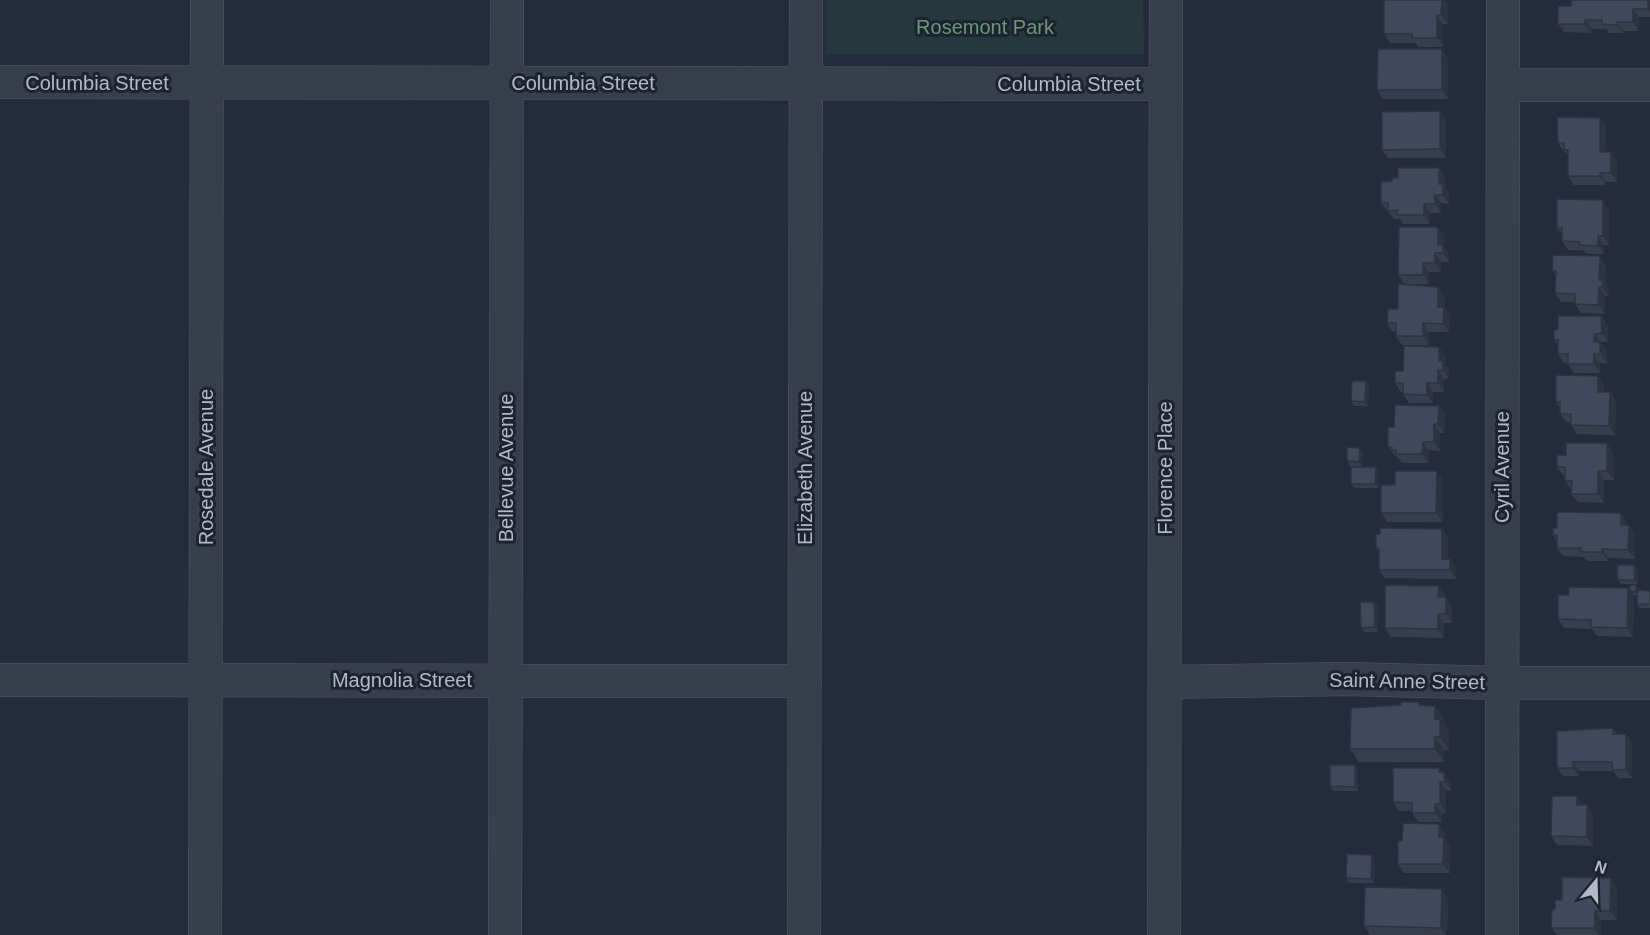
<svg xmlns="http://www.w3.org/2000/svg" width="1650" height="935" viewBox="0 0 1650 935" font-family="Arial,sans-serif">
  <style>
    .green { fill: #26383d }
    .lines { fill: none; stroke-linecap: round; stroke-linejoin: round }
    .minor-casing { stroke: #535967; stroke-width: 34 }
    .minor { stroke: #373e4c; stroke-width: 33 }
    .wall { fill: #373f4e }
    .shaded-wall { fill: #2d3340 }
    .building { fill: #40495b; stroke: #2d3340; stroke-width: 1.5 }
    .labels { text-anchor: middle; stroke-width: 6; stroke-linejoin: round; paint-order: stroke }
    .park-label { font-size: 20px; fill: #6b987a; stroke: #1d2331 }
    .street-label { font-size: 20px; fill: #b3b9c7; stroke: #1d2331 }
  </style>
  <rect width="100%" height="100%" fill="#242b3c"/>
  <!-- green -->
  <path class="green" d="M826,0H1143L1144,54H826Z"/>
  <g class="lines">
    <defs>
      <path id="minor" d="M0,82L1166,84
        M1503,85H1650
        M0,680L805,681
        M1165,682L1347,679L1502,683H1650
        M205,935L207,0
        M505,935L507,0
        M804,935L806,0
        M1164,935L1166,0
        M1502,935L1503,0"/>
    </defs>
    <!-- minor casing -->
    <use href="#minor" class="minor-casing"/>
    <!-- minor -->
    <use href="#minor" class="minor"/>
  </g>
  <!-- wall -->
  <path class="wall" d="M1650,0V17H1639V31H1623V33H1609L1606,29H1592L1591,33L1564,32L1558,24L1571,6Z
    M1448,4V24H1443V47H1418L1416,43H1390L1384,34Z
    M1448,58V99H1383L1377,90Z
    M1440,111L1446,120V158H1388L1382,150Z
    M1600,118L1606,126V152H1611L1617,161V182H1606V185H1574L1568,176V155L1565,152H1564L1558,143Z
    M1439,168L1445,177V187L1449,193V204L1441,203V213H1430V224H1403L1400,219H1394L1381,203L1392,181L1398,178Z
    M1609,209V245H1604V254H1586L1583,250H1568L1562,241V234L1557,228Z
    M1444,235V247L1449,254V262H1441V272H1429V284H1405L1398,275Z
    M1606,265V285L1609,289L1608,296H1605V314L1581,313L1575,304V302H1561L1555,293L1556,276L1552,270Z
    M1445,296L1444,308L1450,315L1449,332H1429V345H1402L1396,336V331L1393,332L1387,323L1398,309Z
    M1608,324V342H1601L1607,351V363H1600V373H1574L1568,364V363H1564L1558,354V346L1554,340Z
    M1446,356L1445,364L1449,370V378L1444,379V392H1433V403H1409L1403,394V392H1401L1395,383L1403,371Z
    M1604,385V392H1610L1616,401L1615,435L1577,434L1571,425V422H1566L1560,414V408L1556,402Z
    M1369,386L1368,406H1354L1351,401Z
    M1439,406L1445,414L1444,433H1440V451L1429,450V463H1402L1395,455H1394L1388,447L1394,427Z
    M1607,443L1613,452L1614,480H1604V503L1578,502L1571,494V490L1565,481V476H1563L1557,467L1566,455Z
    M1363,452L1362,466H1350L1347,461Z
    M1376,467L1379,472V488H1354L1351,484Z
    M1443,480V522H1387L1381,513L1395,485Z
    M1627,522V525H1629L1635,534V559L1608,558V561H1587L1584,557L1563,556L1557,548V541L1553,535Z
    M1442,529L1448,538V559H1450L1456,568V579L1385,578L1379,570V552L1376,548Z
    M1634,565L1637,569L1638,584H1621L1618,580Z
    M1636,585L1639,590L1650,591V608H1640L1637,604V596L1633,595L1634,597L1633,637L1597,636L1592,629L1564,628L1558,619L1569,595L1630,590Z
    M1445,594V597L1452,606V623H1444V638L1391,637L1385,628Z
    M1378,606V632H1364L1361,628Z
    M1419,702L1421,705L1444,718V724L1449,732V750H1444V762H1359L1350,749L1401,705Z
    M1613,728L1617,734H1626L1632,743V778H1619L1613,771H1579V776H1563L1557,768Z
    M1439,768L1450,781L1451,790L1446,791V813H1442V822H1418L1412,813V811H1399L1393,802Z
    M1358,769V791H1333L1330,786Z
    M1584,805H1587L1593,814V846L1557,845L1551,836Z
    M1445,833V839L1450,846V873H1404L1398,864L1402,841Z
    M1372,855L1375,859L1374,883H1349L1346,878Z
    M1611,878L1617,886V920H1601V935H1557L1551,928L1555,909L1562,900Z
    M1448,898L1447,935H1370L1364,926Z"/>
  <!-- shaded-wall -->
  <path class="shaded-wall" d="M1441,0H1445L1448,4V24L1441,15Z
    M1648,0H1650V11L1648,9Z
    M1633,9L1639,17V31L1633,22Z
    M1437,15L1443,24V47L1437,38Z
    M1585,20L1592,29L1591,33L1585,24Z
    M1617,22L1623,31V33L1617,25Z
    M1442,49L1448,58V99L1442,90Z
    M1440,111L1446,120V158L1440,149Z
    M1600,118L1606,126V160L1600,152Z
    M1611,152L1617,161V182L1611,173Z
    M1439,168L1445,177V187L1449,193V204L1443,195L1439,184Z
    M1600,173L1606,182V185L1600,176Z
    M1435,195L1441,203V213L1435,204Z
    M1603,200L1609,209V245L1603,236Z
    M1424,204L1430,213V224L1424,215Z
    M1438,227L1444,235V247L1449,254V262L1438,245Z
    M1598,236L1604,245V254L1598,246Z
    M1435,253L1441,262V272L1435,263Z
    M1600,256L1606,265V285L1609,289L1608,296L1602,287L1599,280Z
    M1423,263L1429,272V284L1423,275Z
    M1438,287L1445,296L1444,308L1450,315L1449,332L1443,324L1438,307Z
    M1599,287L1605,296V314L1598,305Z
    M1601,316L1608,324V342L1602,333Z
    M1423,323L1429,332V345L1423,336Z
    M1595,334L1607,351V363L1600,354L1594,342Z
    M1439,347L1446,356L1445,364L1449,370V378L1443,370L1439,361Z
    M1594,354L1600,363V373L1594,364Z
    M1438,370L1444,379V392L1438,383Z
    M1598,376L1604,385V401L1598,392Z
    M1366,381L1369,386L1368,406L1365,402Z
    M1427,383L1433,392V403L1427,395Z
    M1610,392L1616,401L1615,435L1609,426Z
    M1439,406L1445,414L1444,433L1438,424Z
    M1434,424L1440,433V451L1434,442Z
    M1423,442L1429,450V463L1422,454Z
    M1607,443L1613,452L1614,480L1607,471Z
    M1360,448L1363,452L1362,466L1359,462Z
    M1376,467L1379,472V488L1375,484Z
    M1437,471L1443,480V522L1436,513Z
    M1598,471L1604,480V503L1598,494Z
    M1621,513L1627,522V534L1621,525Z
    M1629,525L1635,534V559L1628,550Z
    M1442,529L1448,538V568L1442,559Z
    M1602,549L1608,558V561L1602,552Z
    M1450,559L1456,568V579L1450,570Z
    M1634,565L1637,569L1638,584L1635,580Z
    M1439,586L1445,594L1444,606L1438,597Z
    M1628,588L1634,597L1633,637L1627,628Z
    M1446,597L1452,606V623L1446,614Z
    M1374,602L1378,606V632L1375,627Z
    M1438,614L1444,623V638L1438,629Z
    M1435,706L1444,718V724L1449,732V750L1440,737L1435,719Z
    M1626,734L1632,743V778L1626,770Z
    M1435,737L1444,750V762L1435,749Z
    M1573,762L1579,771V776L1573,768Z
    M1355,765L1358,769V791L1355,787Z
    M1439,768L1444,775V772L1450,781L1451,790L1439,772Z
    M1440,782L1446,791V813L1440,804Z
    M1577,796L1584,805H1577Z
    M1435,804L1442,813V822L1435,813Z
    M1587,805L1593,814V846L1587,837Z
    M1439,824L1445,833V839L1450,846V873L1443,864L1439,837Z
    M1372,855L1375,859L1374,883L1371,879Z
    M1611,878L1617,886V920L1610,911Z
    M1442,889L1448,898L1447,935H1446L1441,928Z
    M1595,911L1601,920V935H1599L1595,928Z"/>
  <!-- building -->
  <path class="building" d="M1384,0H1442L1441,15H1437V38H1412V34H1384Z
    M1571,0H1648V9H1633V22H1617V25L1602,24V20H1585V24H1558V6H1571Z
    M1378,49H1442V90H1377Z
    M1440,111V149L1382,150V112Z
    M1557,117L1600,118V152H1611V173H1600V176H1568V150H1564V143H1558Z
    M1398,168H1439V184H1443V195H1435V204H1424V215H1397V210L1388,211V203H1381V182L1392,181V178H1398Z
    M1557,199L1603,200V236H1598V246L1580,245L1579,242L1562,241V228H1557Z
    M1399,227H1438V245H1443V253H1435V263H1423V275H1398Z
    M1553,255L1600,256L1599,280H1603L1602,287H1599L1598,305L1575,304V294L1555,293L1556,271L1552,270Z
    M1398,284L1438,287V307H1444L1443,324L1423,323V336H1396V323H1387L1388,309H1398Z
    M1558,316H1601L1602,333L1595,334L1594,342H1600V354H1594V364H1568V354H1558V340H1554V330L1558,329Z
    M1404,346L1439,347V361H1443V370H1438V383H1427V395L1403,394V383H1395V371H1403Z
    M1556,375L1598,376V392H1610L1609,426L1571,425V414H1560V402H1556Z
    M1352,381H1366L1365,402L1351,401Z
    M1395,405L1439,406L1438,424H1434V442H1423L1422,454H1396V450H1392V447H1388V427H1394Z
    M1566,443H1607V471H1598V494H1571L1572,481H1565V467H1557V455H1566Z
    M1347,447L1360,448L1359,462L1347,461Z
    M1351,467H1376L1375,484H1351Z
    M1395,471H1437L1436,513H1381V485H1395Z
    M1557,512L1621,513V525H1629L1628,550L1602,549V552H1580L1581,548H1557V535H1553V528H1557Z
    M1380,528L1442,529V559H1450V570H1379V548H1376V534H1380Z
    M1617,565H1634L1635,580H1618Z
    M1385,585L1439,586L1438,597H1446V614H1438V629L1385,628Z
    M1630,585H1636V592L1630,591Z
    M1569,587L1628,588L1627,628L1591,627V620L1558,619V595H1569Z
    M1637,590L1650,591V604H1637Z
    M1360,602H1374L1375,627L1361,628Z
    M1401,702H1419V705L1435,706V719H1440V737H1435V749H1350L1351,708L1401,705Z
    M1613,728V734H1626V770H1613L1612,762H1573V768H1557V731Z
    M1330,765H1355V787L1330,786Z
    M1393,768H1439V772H1444L1445,782H1440V804H1435V813H1412V803L1393,802Z
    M1552,796H1577V805H1587V837L1551,836Z
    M1403,823L1439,824V837H1444L1443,864H1398V841H1402Z
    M1347,854L1372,855L1371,879L1346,878Z
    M1562,877L1611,878L1610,911H1595V928H1551L1552,909H1555V900H1562Z
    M1365,887L1442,889L1441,928L1364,926Z"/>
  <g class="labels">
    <!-- park labels -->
    <g class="park-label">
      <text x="985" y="34">Rosemont Park</text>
    </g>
    <!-- street labels -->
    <g class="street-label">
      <text x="97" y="90">Columbia Street</text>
      <text x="583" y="90">Columbia Street</text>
      <text x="1069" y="91">Columbia Street</text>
      <text transform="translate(206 467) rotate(-90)" y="7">Rosedale Avenue</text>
      <text transform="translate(1502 467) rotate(-90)" y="7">Cyril Avenue</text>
      <text transform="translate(506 468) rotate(-90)" y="7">Bellevue Avenue</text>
      <text transform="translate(805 468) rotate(-90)" y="7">Elizabeth Avenue</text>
      <text transform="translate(1165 468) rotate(-90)" y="7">Florence Place</text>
      <text x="402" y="687">Magnolia Street</text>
      <text transform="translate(1407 681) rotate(1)" y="7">Saint Anne Street</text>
    </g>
  </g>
  <!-- north arrow -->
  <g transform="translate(1596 881) rotate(19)" stroke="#1d2331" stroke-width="4.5" paint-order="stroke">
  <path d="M0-4.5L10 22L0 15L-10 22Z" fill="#b3b9c7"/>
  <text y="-9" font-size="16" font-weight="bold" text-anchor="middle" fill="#b3b9c7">N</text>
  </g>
</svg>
